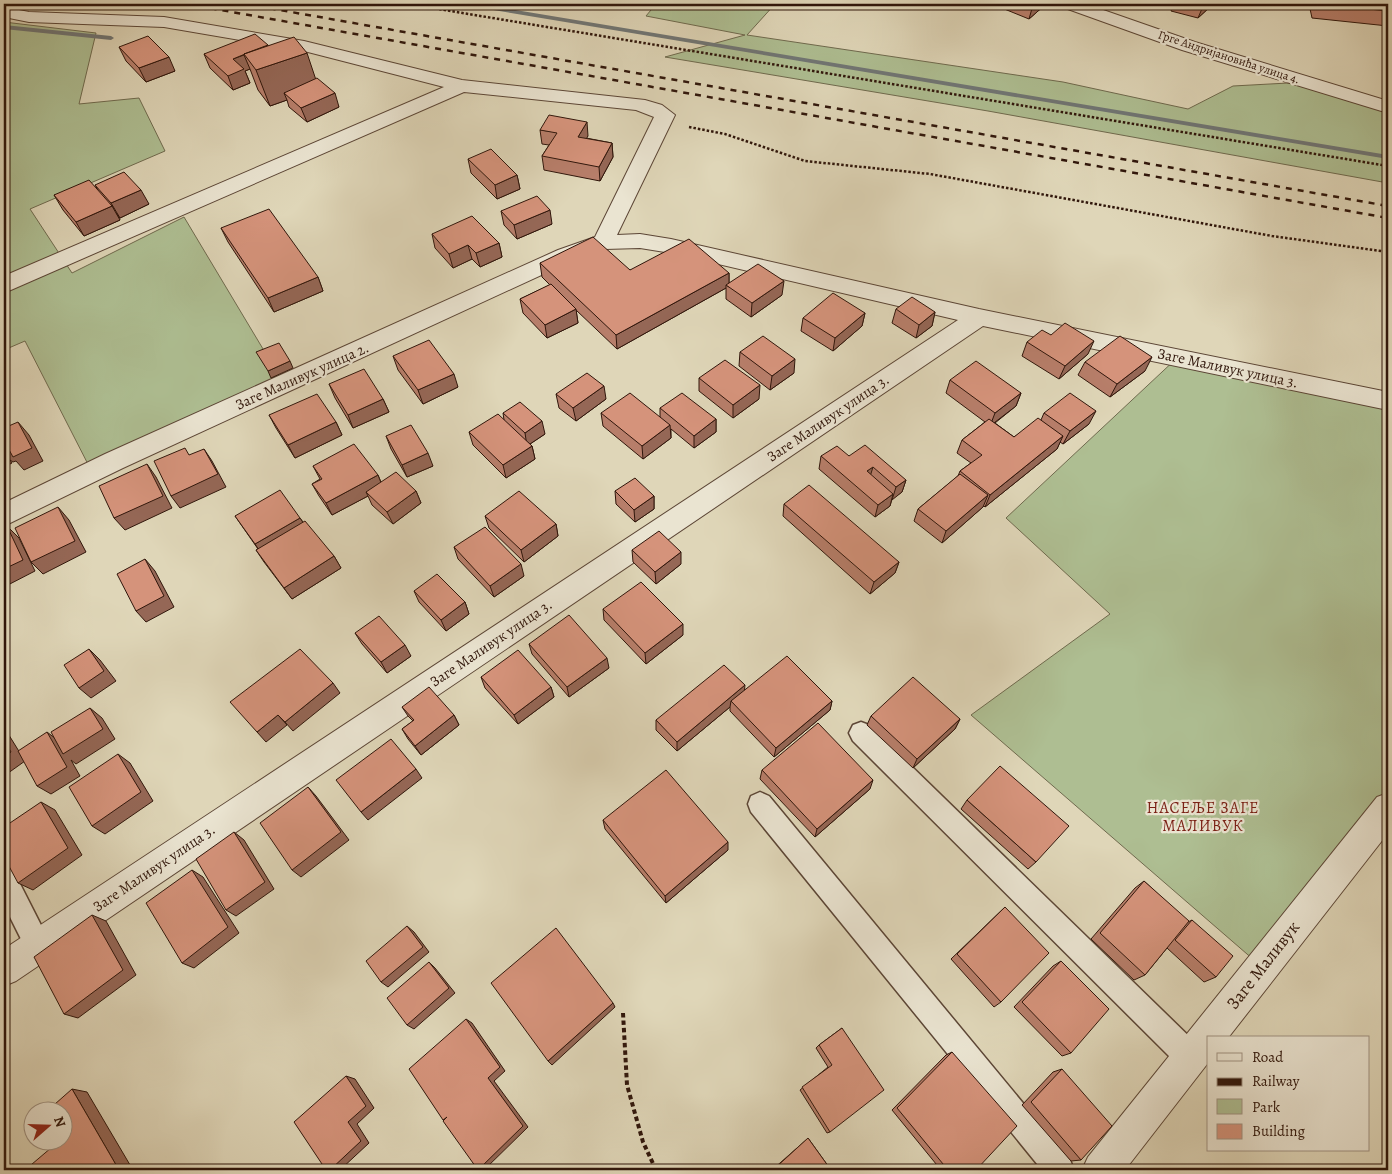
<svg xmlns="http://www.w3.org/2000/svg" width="1392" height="1174" viewBox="0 0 1392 1174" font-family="Alegreya,serif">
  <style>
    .green { fill: #aebe92; stroke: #6f6a4e }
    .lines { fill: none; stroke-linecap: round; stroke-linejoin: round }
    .stream { fill: #707675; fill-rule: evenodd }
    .lane-casing { stroke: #5c4636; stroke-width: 3 }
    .street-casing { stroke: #5c4636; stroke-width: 2 }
    .path-far1 { stroke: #30160b; stroke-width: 2.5; stroke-dasharray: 2.5 2; stroke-linecap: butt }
    .path { stroke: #30160b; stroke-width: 4; stroke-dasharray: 4.5 3; stroke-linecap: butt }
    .lane { fill: #eae4d1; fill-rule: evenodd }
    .street { fill: #eae4d1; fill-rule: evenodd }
    .rail { stroke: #30160b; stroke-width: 2.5; stroke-dasharray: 6 6; stroke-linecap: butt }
    .wall { fill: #b77e6a; stroke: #30160b }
    .shaded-wall { fill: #956756; stroke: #30160b }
    .building { fill: #d5937b; stroke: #30160b }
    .labels { text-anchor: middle; stroke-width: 4.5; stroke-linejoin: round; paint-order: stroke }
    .far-street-label { font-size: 12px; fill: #30160b; stroke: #eae4d1 }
    .street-label { font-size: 15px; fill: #30160b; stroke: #eae4d1 }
    .neighbourhood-label { font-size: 16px; letter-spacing: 1px; fill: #7a1f14; stroke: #eae4d1 }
    .near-street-label { font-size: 18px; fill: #30160b; stroke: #eae4d1 }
  </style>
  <rect width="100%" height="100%" fill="#dfd6b8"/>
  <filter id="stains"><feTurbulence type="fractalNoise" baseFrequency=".004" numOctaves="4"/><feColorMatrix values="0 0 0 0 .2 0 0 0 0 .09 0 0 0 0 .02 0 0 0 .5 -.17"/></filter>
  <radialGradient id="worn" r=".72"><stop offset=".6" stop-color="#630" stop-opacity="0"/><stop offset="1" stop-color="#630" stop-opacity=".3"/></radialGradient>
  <!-- green -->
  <path class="green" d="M656,4H775L747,35L1063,82L1188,109L1233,86L1307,82L1388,107V183L988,111L665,57L745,35L646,16Z
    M4,22L96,33L79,104L139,98L165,151L30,209L72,273L184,217L284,384L92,472L25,341L4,350Z
    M1178,357L1388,401V808L1262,967L971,715L1110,614L1006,518Z"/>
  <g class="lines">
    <!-- stream -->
    <path class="stream" d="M466,4H479L1388,155V159L469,6Z
      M4,25L111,36L114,38L111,40L4,29Z"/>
    <defs>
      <path id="lane" d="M861,722L869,725L1200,1047L1204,1057L1200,1067L1190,1071L1180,1067L853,741L849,733L853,725Z
        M760,792L769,796L1070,1160L1074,1170H1042L751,812L748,804L751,796Z
        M4,866L13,870L47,937L51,946L47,955L38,959L29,955L4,905Z"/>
      <path id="street" d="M1062,4H1086L1195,42L1388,101V113L1182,50L1065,8Z
        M4,7L29,12L164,17L304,41L462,80L645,100L662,105L675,115L617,235L640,234L671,239L979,309L1388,392V410L983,326L16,981L4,986V949L958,320L671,253L640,248L605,249L574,260L123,468L4,526V503L105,454L558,250L595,237L654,117L636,110L464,92L4,293V276L444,87L304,51L164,27L29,22L4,17Z
        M1388,793V833L1228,1038H1208V1063L1125,1170H1082L1088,1157L1377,797Z"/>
    </defs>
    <!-- lane casing -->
    <use href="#lane" class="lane-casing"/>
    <!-- street casing -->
    <use href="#street" class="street-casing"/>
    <!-- path-far1 -->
    <path class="path-far1" d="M408,4L1388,166
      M689,127L725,134L805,161L930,174L1272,236L1388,252"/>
    <!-- path -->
    <path class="path" d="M623,1013L627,1085L643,1142L656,1170"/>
    <!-- lane -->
    <use href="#lane" class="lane"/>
    <!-- street -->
    <use href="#street" class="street"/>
    <!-- rail -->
    <path class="rail" d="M187,4L1388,218
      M246,4L1388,206"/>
  </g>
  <!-- wall -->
  <path class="wall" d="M997,4H1046L1029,19L997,6Z
    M1135,4H1150L1145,8Z
    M1166,4H1212L1211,6L1198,18L1171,11L1172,8L1166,6Z
    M1309,4H1388V26L1312,18Z
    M268,46L315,79L339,107L307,122L289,107L287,100L270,106L258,90L250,69L245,71L250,83L233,90L210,68L204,54Z
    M119,47L175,71L146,82L126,61Z
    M540,130L588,136L586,138L612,143L613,157L600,181L544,170L542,156L549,145L542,144Z
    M468,159L517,175L520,189L497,199L471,173Z
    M95,185L149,204L120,218L116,213L120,220L84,236L63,210L54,195L98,190Z
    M501,211L552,224L517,239L504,225Z
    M221,228L318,277L323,291L274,312L228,242Z
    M432,234L499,243L502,257L480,267L472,259L453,268L435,248Z
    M540,263L630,270L729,273V283L782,295L751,317L726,299V288L617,349L576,310L578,323L547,338L523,313L520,299L550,285L542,277Z
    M896,309L935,312L932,326L916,338L892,323Z
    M865,313L862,326L833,351L801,331L803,318Z
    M1051,335L1088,354L1059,379L1022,356L1027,342Z
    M740,352L794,373L770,390L739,366Z
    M393,356L458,387L423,404L398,370Z
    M1085,362L1145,371L1110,397L1078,375Z
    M699,378L759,399L733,418L699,391Z
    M950,380L1021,393L1016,406L995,423L1014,437L1041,420L1044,413L1089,424L1063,444L1060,442L1057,449L985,507L984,506L942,543L914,521L918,509L958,476L960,471L971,463L957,453L962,440L985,422L946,393Z
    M329,384L383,399L389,412L353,428L335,398Z
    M556,394L606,399L576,421L559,408Z
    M660,408L716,419V432L694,448L671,429V438L643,459L603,426L601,413L660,417Z
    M503,413L545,434L530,444L532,446L535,459L506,478L473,445L469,432L504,420Z
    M269,415L336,422L342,435L295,458L276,428Z
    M386,436L433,466L407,477L391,449Z
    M821,456H849L906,480L902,492L892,499L890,506L875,517L819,469Z
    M313,466L378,475L381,482L416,491L421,503L393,524L372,505L368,496L332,515L319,496L312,484L320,479Z
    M615,491L654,496V509L635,522L616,504Z
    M784,504L899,562L895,573L870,594L783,516Z
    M235,516L300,518L303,522L334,556L341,568L292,599L264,562L256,550L258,549Z
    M485,516L556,524L558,536L524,562L489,528Z
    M454,547L524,576L494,597L458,559Z
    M632,550L681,564L656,584L633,562Z
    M414,591L465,602L469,614L446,631L419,602Z
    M603,609L683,635L646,664L604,620Z
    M355,633L411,656L387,673L362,644Z
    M529,644L609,668L569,697L532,654Z
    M481,677L551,687L554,697L518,724L485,688Z
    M744,690L832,701L830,710L774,757L730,711V707L677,751L656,730V720Z
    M402,707L454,715L459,725L421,755L408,739L402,729L413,721L408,716Z
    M871,716L960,719L955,729L913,768L867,725Z
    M762,770L870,789L815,837L760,779Z
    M967,800L1036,862L1028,869L961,809Z
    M603,820L728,850L666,903L605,829Z
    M1144,881L1188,922L1192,920L1216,977L1204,982L1167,948L1145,975L1134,980L1091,939L1135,888Z
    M1005,907L1001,1002L994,1007L951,959Z
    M1061,961L1071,1053L1062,1056L1014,1007L1053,966Z
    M842,1028L830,1132L827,1133L800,1090L828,1067L816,1048L819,1045Z
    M952,1052L976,1170H941L892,1110L946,1055Z
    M1062,1069L1081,1160L1071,1161L1022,1105L1053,1072Z
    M808,1138L831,1170H772L806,1140Z"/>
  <!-- shaded-wall -->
  <path class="shaded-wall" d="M1034,4H1046L1029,19L1033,5Z
    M1204,4H1212L1211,6L1198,18Z
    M307,53L319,89L284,93L287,100L270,106L256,70Z
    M244,55L250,69L245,71L250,83L233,90L228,76L233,59Z
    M169,57L175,71L146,82L139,68Z
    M335,93L339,107L307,122L301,108Z
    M587,122L588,136L579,151L578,137Z
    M612,143L613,157L600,181L599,167Z
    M517,175L520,189L497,199L495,185Z
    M141,190L149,204L120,218L111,203Z
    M112,206L120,220L84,236L76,222Z
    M550,210L552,224L517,239L514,225Z
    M499,243L502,257L480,267L476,253Z
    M468,245L472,259L453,268L449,254Z
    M729,273V287L726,285V288L617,349L616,335Z
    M318,277L323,291L274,312L268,298Z
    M784,281L782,295L751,317L752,303Z
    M576,309L578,323L547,338L545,325Z
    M935,312L932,326L916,338L919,325Z
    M865,313L862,326L833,351L835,338Z
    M1094,341L1088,354L1059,379L1065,366Z
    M1152,357L1145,371L1110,397L1117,384Z
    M795,359L794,373L770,390L772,376Z
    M290,361L293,368L271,378L268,371Z
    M454,374L458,387L423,404L418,390Z
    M760,385L759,399L733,418V405Z
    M604,386L606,399L576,421L573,408Z
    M1021,393L1016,406L990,426L995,413Z
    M383,399L389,412L353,428L348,415Z
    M1096,411L1089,424L1063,444L1070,431Z
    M716,419V432L694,448V436Z
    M542,421L545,434L527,446L525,433Z
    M18,422L29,435L43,461L24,470L16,461L13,462L10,460L12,463L4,467V447Z
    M336,422L342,435L295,458L288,445Z
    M670,425L671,438L643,459L642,446Z
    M1063,436L1057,449L985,507L990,495Z
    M532,446L535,459L506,478L503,465Z
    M204,449L212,461L226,487L180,508L171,496Z
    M428,453L433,466L407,477L402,465Z
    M147,464L156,477L172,508L125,530L114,518Z
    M873,467L869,480L867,471Z
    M378,475L383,488L366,492L368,496L332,515L326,503Z
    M906,480L902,492L892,500L896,487Z
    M416,491L421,503L393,524L387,512Z
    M893,494L890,506L875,517L878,505Z
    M988,495L983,507L942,543L946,531Z
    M654,496V509L635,522L634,510Z
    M58,507L69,520L86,552L43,574L31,562Z
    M300,518L308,530L263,556L255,544Z
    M556,524L558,536L524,562L521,550Z
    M7,526L19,538L35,571L4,587V569Z
    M681,552V564L656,584L655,572Z
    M334,556L341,568L292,599L284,588Z
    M145,559L155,571L174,607L146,622L136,611Z
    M899,562L895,573L870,594L874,582Z
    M521,564L524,576L494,597L490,586Z
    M465,602L469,614L446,631L441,620Z
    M683,624V635L646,664L645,653Z
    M405,645L411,656L387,673L381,662Z
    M89,649L100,660L116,681L91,698L79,688Z
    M607,658L609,668L569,697L567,687Z
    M333,683L340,693L293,731L285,722Z
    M745,685L744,695L731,701L730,707L677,751V742Z
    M551,687L554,697L518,724L514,715Z
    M832,701L830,710L774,757L776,748Z
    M90,708L102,718L115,739L76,764L71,760L80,776L51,794L37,786L47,732L60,742Z
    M278,715L287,725L266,742L257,732Z
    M454,715L459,725L421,755L415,746Z
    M960,719L955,729L913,768L917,759Z
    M4,730L7,732L25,761L4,776Z
    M118,754L130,763L153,801L105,834L92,826Z
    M416,769L422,778L368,820L361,812Z
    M873,780L870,789L815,837L817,829Z
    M308,787L316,796L349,840L301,877L292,870Z
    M41,802L55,810L82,855L33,890L18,883Z
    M234,832L244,840L274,889L236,916L226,910Z
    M728,842V850L666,903L665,896Z
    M192,870L203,877L239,933L194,968L182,963Z
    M4,906L9,916L4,920Z
    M92,915L106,921L136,975L78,1018L64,1014Z
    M407,926L414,932L429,952L388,987L381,982Z
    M429,962L435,968L455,993L414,1029L407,1025Z
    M613,1003L615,1007L552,1065L548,1061Z
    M466,1019L472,1023L505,1071L494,1081L528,1127L484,1170H478L488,1078Z
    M346,1076L355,1079L374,1108L357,1124L369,1143L340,1170H330L348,1122Z
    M72,1089L87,1092L133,1170H119Z"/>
  <!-- building -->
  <path class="building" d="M1321,4H1388V11Z
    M255,34L268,45L244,54H245L233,59L244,69L228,76L204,54Z
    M148,36L169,57L139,68L119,47Z
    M294,37L307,53L256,70L244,54Z
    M317,78L335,93L301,108L284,93Z
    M549,115L587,122L578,137L612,143L599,167L542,156L557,133L540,130Z
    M491,149L517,175L495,185L468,159Z
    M124,172L141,190L111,203L95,185Z
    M89,180L112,206L76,222L54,195Z
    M537,196L550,210L514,225L501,211Z
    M269,209L318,277L268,298L221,228Z
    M472,216L499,243L476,253L468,245L449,254L432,234Z
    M593,237L630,270L689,239L729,273L616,335L540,263Z
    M758,264L784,281L752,303L726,285Z
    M551,284L576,309L545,325L520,299Z
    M833,293L865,313L835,338L803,318Z
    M912,297L935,312L919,325L896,309Z
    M1065,323L1094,341L1065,366L1027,342L1042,330L1051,335Z
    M763,336L795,359L772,376L740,352Z
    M1120,336L1152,357L1117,384L1085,362Z
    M429,340L454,374L418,390L393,356Z
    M279,343L290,361L268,371L256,352Z
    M725,360L760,385L733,405L699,378Z
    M976,361L1021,393L995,413L950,380Z
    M364,369L383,399L348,415L329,384Z
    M587,373L604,386L573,408L556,394Z
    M630,393L670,425L642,446L601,413Z
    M682,393L716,419L694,436L660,408Z
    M1070,393L1096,411L1070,431L1044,413Z
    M317,394L336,422L288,445L269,415Z
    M520,402L542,421L525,433L503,413Z
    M498,414L532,446L503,465L469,432Z
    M1038,418L1063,436L990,495L960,471L982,455L962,440L989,419L1014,437Z
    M18,422L32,448L13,457L7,446L4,448V428Z
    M411,425L428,453L402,465L386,436Z
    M354,444L378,475L326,503L312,484L322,479L313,466Z
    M865,445L906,480L896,487L873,467L867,471L893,494L878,505L821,456L837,446L849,456Z
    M185,448L189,455L204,449L218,474L171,496L154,461Z
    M147,464L163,496L114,518L99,486Z
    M396,472L416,491L387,512L366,492Z
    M960,474L988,495L946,531L918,509Z
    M635,478L654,496L634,510L615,491Z
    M809,485L899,562L874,582L784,504Z
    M280,490L300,518L255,544L235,516Z
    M519,491L556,524L521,550L485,516Z
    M58,507L75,541L31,562L15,528Z
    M305,521L334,556L284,588L256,550Z
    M7,526L23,560L4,569V527Z
    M485,527L521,564L490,586L454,547Z
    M659,531L681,552L655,572L632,550Z
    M145,559L164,596L136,611L117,574Z
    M437,574L465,602L441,620L414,591Z
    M641,582L683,624L645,653L603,609Z
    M569,615L607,658L567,687L529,644Z
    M379,616L405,645L381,662L355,633Z
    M89,649L104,671L79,688L64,665Z
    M300,649L333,683L285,722L278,715L257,732L230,702Z
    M518,650L551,687L514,715L481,677Z
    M787,656L832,701L776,748L731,701Z
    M724,665L745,685L677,742L656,720Z
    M913,677L960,719L917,759L871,716Z
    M429,687L454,715L415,746L402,729L414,720L402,707Z
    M90,708L103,729L63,754L51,732Z
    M818,723L873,780L817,829L762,770Z
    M47,732L67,767L37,786L18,751Z
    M391,739L416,769L361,812L336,780Z
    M4,740L11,752L4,757Z
    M118,754L141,792L92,826L69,787Z
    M1000,766L1069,826L1036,862L967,800Z
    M666,770L728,842L665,896L603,820Z
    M308,787L341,832L292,870L260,823Z
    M41,802L68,848L18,883L4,857V827Z
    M234,832L265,882L226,910L196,859Z
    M192,870L228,927L182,963L146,903Z
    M1144,881L1189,921L1145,975L1100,933Z
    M1005,907L1049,953L1001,1002L957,954Z
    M92,915L123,970L64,1014L34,957Z
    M1192,920L1233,956L1216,977L1175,940Z
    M407,926L423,947L381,982L366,961Z
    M556,928L613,1003L548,1061L491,983Z
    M1061,961L1109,1009L1071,1053L1022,1002Z
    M429,962L449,988L407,1025L387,998Z
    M466,1019L500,1067L488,1078L523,1126L478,1170L443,1121L447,1117L443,1120L409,1069Z
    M842,1028L884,1090L830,1132L802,1087L832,1065L819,1045Z
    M952,1052L1017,1126L976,1170H948L897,1108Z
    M1062,1069L1112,1126L1081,1160L1031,1102Z
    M346,1076L366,1106L348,1122L361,1141L330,1170H326L294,1122Z
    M72,1089L119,1170H25L58,1142H62V1112H46Z
    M808,1138L831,1170H773Z"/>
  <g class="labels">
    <!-- far-street labels -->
    <g class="far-street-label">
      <text transform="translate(1229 57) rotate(18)" y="4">Грге Андријановића улица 4.</text>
    </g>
    <!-- street labels -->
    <g class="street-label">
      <text transform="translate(1228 368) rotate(12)" y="5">Заге Маливук улица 3.</text>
      <text transform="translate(302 376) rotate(-24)" y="5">Заге Маливук улица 2.</text>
      <text transform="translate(828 418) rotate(-34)" y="5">Заге Маливук улица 3.</text>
      <text transform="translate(491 643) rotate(-34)" y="5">Заге Маливук улица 3.</text>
      <text transform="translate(154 868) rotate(-34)" y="5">Заге Маливук улица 3.</text>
    </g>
    <!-- neighbourhood labels -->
    <g class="neighbourhood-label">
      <text x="1203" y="813">НАСЕЉЕ ЗАГЕ<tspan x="1203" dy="18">МАЛИВУК</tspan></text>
    </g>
    <!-- near-street labels -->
    <g class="near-street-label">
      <text transform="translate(1263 965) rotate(-52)" y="6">Заге Маливук</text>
    </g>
  </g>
  <!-- margin -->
  <rect width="1392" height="1174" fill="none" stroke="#dfd6b8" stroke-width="20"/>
  <rect x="5" y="5" width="1382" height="1164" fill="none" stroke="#30160b" stroke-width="2.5"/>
  <rect x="10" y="10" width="1372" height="1154" fill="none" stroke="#30160b"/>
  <!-- legend -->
  <rect x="1207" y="1036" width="162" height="115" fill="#eae4d1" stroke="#a09282"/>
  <rect x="1217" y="1053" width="25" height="8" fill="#eae4d1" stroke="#a09282"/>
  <text x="1252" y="1062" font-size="15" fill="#30160b">Road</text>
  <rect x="1217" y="1078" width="25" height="8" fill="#30160b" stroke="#a09282"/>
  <text x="1252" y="1086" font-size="15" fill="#30160b">Railway</text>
  <rect x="1217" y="1099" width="25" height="15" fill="#aebe92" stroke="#a09282"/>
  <text x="1252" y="1112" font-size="15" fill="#30160b">Park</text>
  <rect x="1217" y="1124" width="25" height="15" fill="#d5937b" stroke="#a09282"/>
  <text x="1252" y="1136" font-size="15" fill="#30160b">Building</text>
  <!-- north arrow -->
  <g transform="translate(48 1126) rotate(70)"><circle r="24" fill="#eae4d1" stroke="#a09282"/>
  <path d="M0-4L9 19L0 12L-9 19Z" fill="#8f2418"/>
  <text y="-8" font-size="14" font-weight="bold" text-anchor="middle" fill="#30160b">N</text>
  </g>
  <rect width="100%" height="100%" filter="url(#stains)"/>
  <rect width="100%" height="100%" fill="url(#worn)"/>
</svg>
